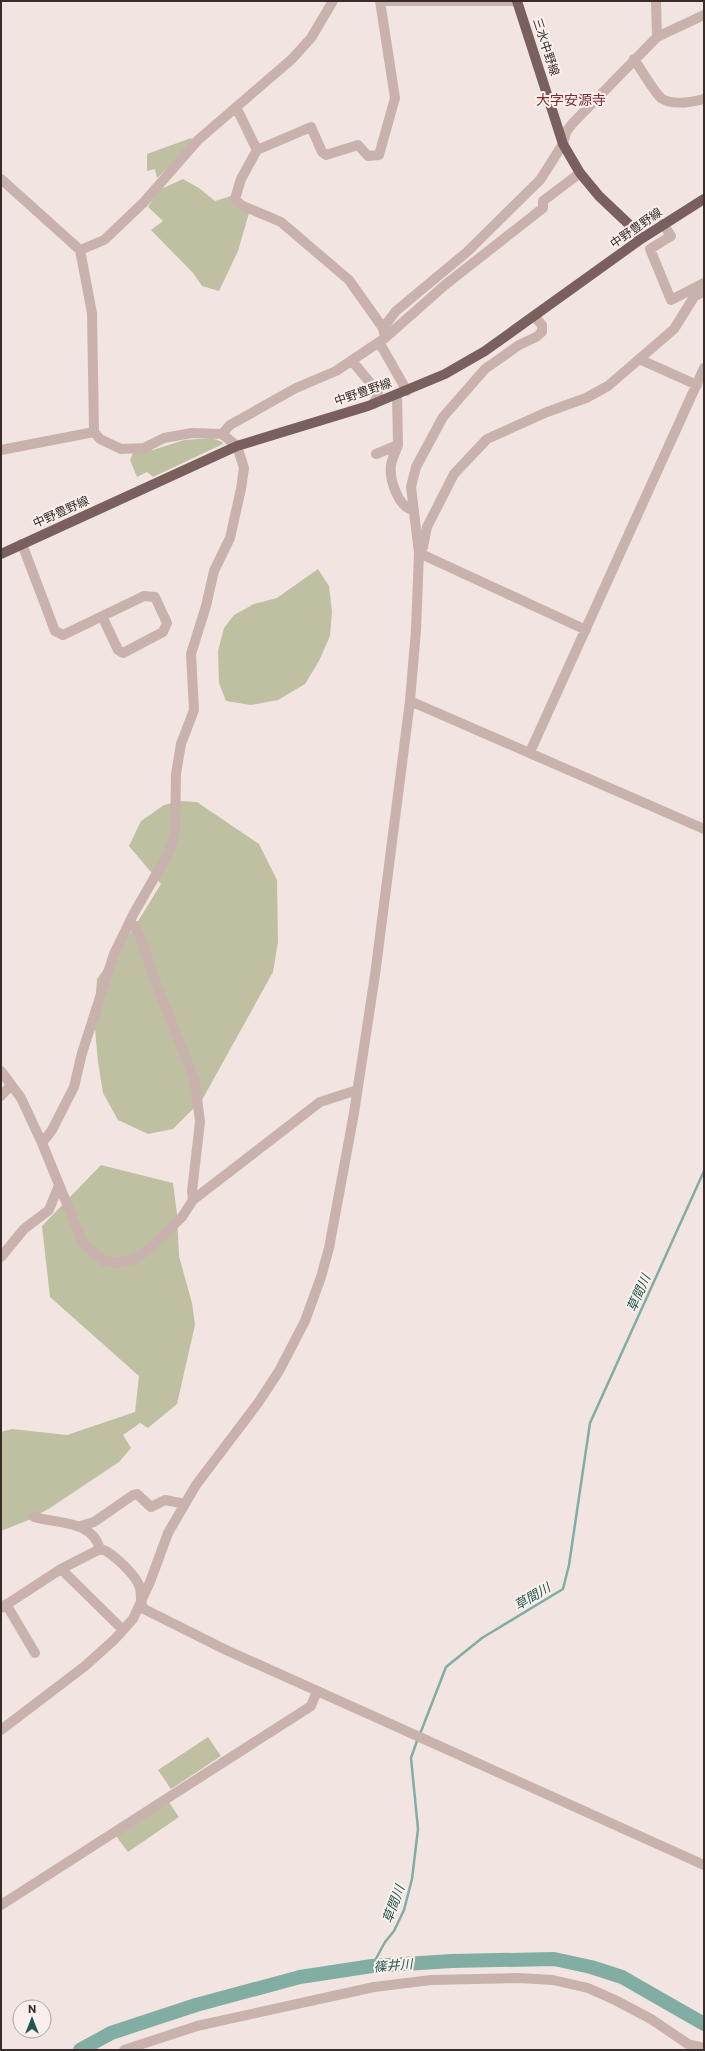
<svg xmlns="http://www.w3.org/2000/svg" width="705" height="2051" viewBox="0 0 705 2051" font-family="Commissioner,'Noto Sans JP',sans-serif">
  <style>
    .green { fill: #bec0a1 }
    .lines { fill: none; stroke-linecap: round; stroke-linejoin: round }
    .stream { stroke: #81ada3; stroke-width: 2.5 }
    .river { stroke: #81ada3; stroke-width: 14 }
    .minor { stroke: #c9b2ad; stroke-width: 10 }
    .major { stroke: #795f5d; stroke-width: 10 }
    .labels { text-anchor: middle; stroke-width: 4; stroke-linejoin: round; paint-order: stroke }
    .street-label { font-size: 12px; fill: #382c2b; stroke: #f9f0ed }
    .water-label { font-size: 13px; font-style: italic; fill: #23574d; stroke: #f9f0ed }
    .quarter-label { font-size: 14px; fill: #82292c; stroke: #f9f0ed }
  </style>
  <rect width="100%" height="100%" fill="#f2e5e1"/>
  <!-- green -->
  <path class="green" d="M191,138L194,142L157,178L155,169L147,171V154Z
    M183,179L199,188L215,201L234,195L249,213L238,251L219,291L202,286L193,273L151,230L163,221L148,207L159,190Z
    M212,438L222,442L223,444L153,477L147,472L137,477L130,460L133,453H140L150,448L153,450L184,440Z
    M318,569L329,586L332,611L330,636L319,661L305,684L278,700L251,705L226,701L219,683L218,651L224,628L234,615L254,604L277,598Z
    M180,801L197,802L259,844L277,880L278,942L273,972L202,1100L173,1129L148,1134L118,1120L103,1093L98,1062L94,1018L97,979L135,926L161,884L129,846L141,821L164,805Z
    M101,1165L173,1183L177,1214L179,1256L192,1303L195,1325L177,1404L148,1428L140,1423L123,1435L131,1448L119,1462L50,1508L31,1519L1,1531V1432L12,1429L67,1435L135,1412L139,1376L50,1297L42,1226Z
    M208,1737L221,1756L171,1789L158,1770Z
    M168,1801L179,1817L128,1852L116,1836Z"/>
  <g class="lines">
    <!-- stream -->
    <path class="stream" d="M420,1734L446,1667L482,1638L563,1589L569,1565L590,1423L704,1171
      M372,1966L385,1942L394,1931L404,1910L412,1879L418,1829L411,1758L418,1738"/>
    <!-- river -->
    <path class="river" d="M80,2050L111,2033L196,2005L300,1977L372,1966L452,1961L554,1959L591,1967L622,1977L704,2024"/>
    <!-- minor -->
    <path class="minor" d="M656,1L657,37
      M634,59C640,68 654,92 661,98C672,106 692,102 704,99
      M236,107L257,150
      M1,179L80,250L92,313L94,432L100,439L121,449L144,448L164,438L192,433L222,434L237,446L244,468L241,489L230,538L214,571L206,606L191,654L194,710L181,744L176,774L175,832L169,852L134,913L114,954L82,1053L74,1087L52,1130L42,1143
      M663,224L671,236L650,249L671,300L704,283
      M80,250L104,240L144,202L198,140L292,59L311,38L333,1
      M383,328L396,311L467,252L540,180L563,144L566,132L572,124L657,37L704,15
      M385,338L445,285L543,208V201L580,173
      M379,342L407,391
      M639,359L697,385
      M352,361L378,392L374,404
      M222,434L230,425L296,388L336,371L385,338L383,328L349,280L281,222L241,205L235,199L241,179L257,150L311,127L322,152L326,155L358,145L368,156L379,155L395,98L380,1H517
      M398,445C396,451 392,459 391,465C389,479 398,507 413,510
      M1,450L94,432
      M376,454L398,445L397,395
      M22,544L55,631L63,635L144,596L155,597L167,623L163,632L123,653L118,650L102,616
      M419,553L423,547L427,527L454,474L487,439L547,412L586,398L608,386L674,329L694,297L704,291
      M419,553L586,630
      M410,701L704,829
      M530,752L704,368
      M130,921L135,926L141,939L156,983L195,1081L200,1122L192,1191L193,1200
      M1,1071L21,1098L42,1143L83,1243L104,1261L115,1263L135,1259L149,1249L182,1217L193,1200L320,1102L357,1090
      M1,1096L11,1085
      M1,1257L24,1229L49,1210L59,1185
      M34,1517C59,1524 92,1520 100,1549
      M80,1526L94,1522L133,1495L137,1494L151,1507L165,1500L185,1504
      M61,1569L123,1630
      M6,1604L35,1653
      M1,1608L61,1569L100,1549L106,1551C116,1557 137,1576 140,1588C142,1596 139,1602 144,1609L226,1650L704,1865
      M1,1730L85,1666L115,1639L133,1619L150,1582L168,1533L196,1485L258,1403L279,1371L305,1321L321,1277L329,1248L354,1113L375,975L410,701L416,630L419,553L411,487L416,467L443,417L485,369L519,345L536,337L542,332V325L535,317
      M1,1905L311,1706L317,1691
      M124,2050L197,2026L374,1987L431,1980L518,1978L553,1980L588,1988L615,2000L651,2019L688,2044L704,2048"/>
    <!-- major -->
    <path class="major" d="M517,1L563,144L580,173L599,196L635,230L641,239
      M1,554L237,446L368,406L445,374L485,351L641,239L704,199"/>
  </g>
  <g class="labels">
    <!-- street labels -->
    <g class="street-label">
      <text transform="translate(546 47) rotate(72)" y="4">三水中野線</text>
      <text transform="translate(636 228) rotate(-35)" y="4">中野豊野線</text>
      <text transform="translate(363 392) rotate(-19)" y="4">中野豊野線</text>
      <text transform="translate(61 512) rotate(-24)" y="4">中野豊野線</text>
    </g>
    <!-- water labels -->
    <g class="water-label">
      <text transform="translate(638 1293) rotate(-66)" y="5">草間川</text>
      <text transform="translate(532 1596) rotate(-31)" y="5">草間川</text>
      <text transform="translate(393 1904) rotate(-70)" y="5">草間川</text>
      <text transform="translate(393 1965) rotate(-5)" y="5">篠井川</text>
    </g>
    <!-- quarter labels -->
    <g class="quarter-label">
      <text x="571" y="105">大字安源寺</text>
    </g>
  </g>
  <!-- border -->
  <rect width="705" height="2051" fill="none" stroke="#382c2b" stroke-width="4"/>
  <!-- north arrow -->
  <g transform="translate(32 2019)"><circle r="19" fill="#f9f0ed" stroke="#aca29f"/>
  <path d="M0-3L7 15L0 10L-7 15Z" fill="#23574d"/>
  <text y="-6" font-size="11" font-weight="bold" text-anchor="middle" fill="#382c2b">N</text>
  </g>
</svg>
